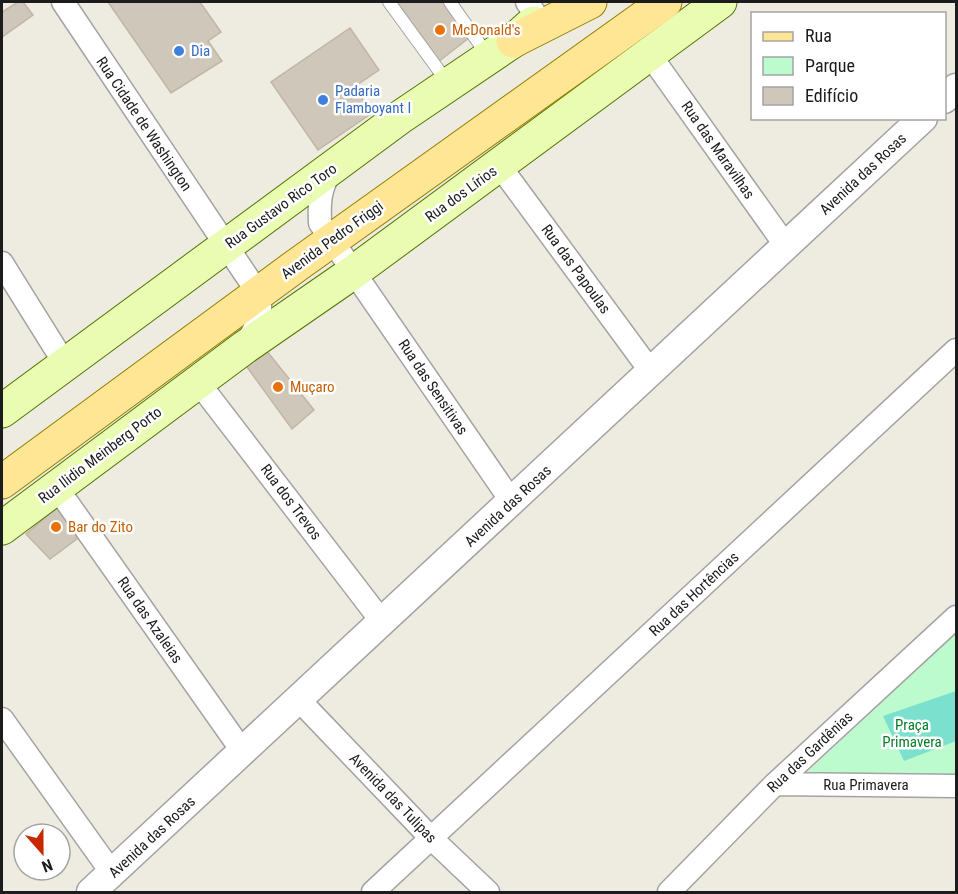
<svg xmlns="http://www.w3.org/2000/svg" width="958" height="894" viewBox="0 0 958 894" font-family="'Roboto Condensed',sans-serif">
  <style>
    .park { fill: #bbfbcd }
    .pitch { fill: #7be1ce }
    .building { fill: #cec7ba; stroke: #c0b6a3; stroke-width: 1.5 }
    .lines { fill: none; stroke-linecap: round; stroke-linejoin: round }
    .service-casing { stroke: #a3a3a3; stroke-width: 14 }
    .minor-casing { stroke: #a3a3a3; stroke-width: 25 }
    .tertiary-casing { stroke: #a3a3a3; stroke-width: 31 }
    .secondary-casing { stroke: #527600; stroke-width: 35 }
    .primary-casing { stroke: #948000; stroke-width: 35 }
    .service { stroke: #fff; stroke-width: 12 }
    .minor { stroke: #fff; stroke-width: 22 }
    .tertiary { stroke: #fff; stroke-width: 28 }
    .secondary { stroke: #e9fcb1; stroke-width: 33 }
    .primary { stroke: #ffe695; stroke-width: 33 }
    .food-dot { fill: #e8710a; stroke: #fff; stroke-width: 2 }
    .shop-dot { fill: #3f7fe0; stroke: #fff; stroke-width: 2 }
    .labels { text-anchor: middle; stroke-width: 5; stroke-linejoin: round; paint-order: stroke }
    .food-label { font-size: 15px; fill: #c56008; stroke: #fff; text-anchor: start }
    .shop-label { font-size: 15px; fill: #366cbe; stroke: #fff; text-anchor: start }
    .street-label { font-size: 15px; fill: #1c1c1c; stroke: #fff }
    .park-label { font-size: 15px; fill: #077e28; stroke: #fff }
  </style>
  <rect width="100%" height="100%" fill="#eeece1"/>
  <!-- park -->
  <path class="park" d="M956,633V778L802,777Z"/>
  <!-- pitch -->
  <path class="pitch" d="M956,691V741L904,761L883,716Z"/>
  <!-- building -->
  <path class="building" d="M18,2H23L33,15L2,37V12Z
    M108,2H200L221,32L208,41L222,61L171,93Z
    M393,2H444L470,37L438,62Z
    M350,28L379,70L354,87L372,113L318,150L271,82Z
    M266,350L314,410L292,429L244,363Z
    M60,505L85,533L50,559L26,534Z"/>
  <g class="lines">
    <defs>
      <path id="service" d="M389,2L448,83
        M450,2L488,56"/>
      <path id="minor" d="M63,2L258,293C264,316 257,325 246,344
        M527,2L538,18
        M650,55L786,246
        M499,165L652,373
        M331,169C320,190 319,200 320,223L512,502
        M2,263L65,364
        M198,382L383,623
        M57,488L243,752
        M299,700L431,838L488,892
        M2,719L112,873
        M775,784L956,786
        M373,892L956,350
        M669,892L775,784L956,617"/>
      <path id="tertiary" d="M944,99L956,88
        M91,892L923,118"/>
      <path id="secondary" d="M2,411L402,116L513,41L533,23
        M2,528L245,347L355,271L720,2"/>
      <path id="primary" d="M513,41L590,2
        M2,482L297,265L665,2"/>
    </defs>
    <!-- service casing -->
    <use href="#service" class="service-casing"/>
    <!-- minor casing -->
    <use href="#minor" class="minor-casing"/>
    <!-- tertiary casing -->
    <use href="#tertiary" class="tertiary-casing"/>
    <!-- secondary casing -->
    <use href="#secondary" class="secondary-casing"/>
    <!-- primary casing -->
    <use href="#primary" class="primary-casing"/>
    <!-- service -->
    <use href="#service" class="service"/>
    <!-- minor -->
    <use href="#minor" class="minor"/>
    <!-- tertiary -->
    <use href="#tertiary" class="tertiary"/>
    <!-- secondary -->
    <use href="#secondary" class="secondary"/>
    <!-- primary -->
    <use href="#primary" class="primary"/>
  </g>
  <!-- markers -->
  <g class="food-dot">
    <circle cx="440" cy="30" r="6"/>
    <circle cx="278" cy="387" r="6"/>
    <circle cx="56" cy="527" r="6"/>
  </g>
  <g class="shop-dot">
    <circle cx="179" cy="51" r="6"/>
    <circle cx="323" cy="100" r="6"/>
  </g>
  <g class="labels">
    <!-- food labels -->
    <g class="food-label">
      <text x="452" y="35">McDonald's</text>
      <text x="290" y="392">Muçaro</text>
      <text x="68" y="532">Bar do Zito</text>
    </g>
    <!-- shop labels -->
    <g class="shop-label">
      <text x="191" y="56">Dia</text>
      <text x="335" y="96">Padaria<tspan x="335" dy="17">Flamboyant I</tspan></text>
    </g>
    <!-- street labels -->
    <g class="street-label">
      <text transform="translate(144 124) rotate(56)" y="5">Rua Cidade de Washington</text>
      <text transform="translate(718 150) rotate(55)" y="5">Rua das Maravilhas</text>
      <text transform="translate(863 174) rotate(-43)" y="5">Avenida das Rosas</text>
      <text transform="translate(461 194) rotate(-36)" y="5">Rua dos Lírios</text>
      <text transform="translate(281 206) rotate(-36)" y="5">Rua Gustavo Rico Toro</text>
      <text transform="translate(332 240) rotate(-36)" y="5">Avenida Pedro Friggi</text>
      <text transform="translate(576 269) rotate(54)" y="5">Rua das Papoulas</text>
      <text transform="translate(433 387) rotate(56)" y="5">Rua das Sensitivas</text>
      <text transform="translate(100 455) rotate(-37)" y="5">Rua Ilidio Meinberg Porto</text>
      <text transform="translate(291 502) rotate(53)" y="5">Rua dos Trevos</text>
      <text transform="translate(508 506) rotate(-43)" y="5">Avenida das Rosas</text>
      <text transform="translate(694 594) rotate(-43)" y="5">Rua das Hortências</text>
      <text transform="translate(150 620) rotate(55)" y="5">Rua das Azaleias</text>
      <text transform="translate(810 752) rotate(-43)" y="5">Rua das Gardênias</text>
      <text x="866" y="790">Rua Primavera</text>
      <text transform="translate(393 798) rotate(46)" y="5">Avenida das Tulipas</text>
      <text transform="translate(152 837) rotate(-43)" y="5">Avenida das Rosas</text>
    </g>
    <!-- park labels -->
    <g class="park-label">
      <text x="912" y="730">Praça<tspan x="912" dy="17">Primavera</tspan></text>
    </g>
  </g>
  <!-- border -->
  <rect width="958" height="894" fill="none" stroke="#1c1c1c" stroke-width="6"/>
  <!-- legend -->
  <rect x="751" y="12" width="195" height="108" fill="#ffffff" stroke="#a4a4a4" stroke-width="1.5"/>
  <rect x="763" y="32" width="30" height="9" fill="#ffe695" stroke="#a4a4a4" stroke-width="1.5"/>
  <text x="805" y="42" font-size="18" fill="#1c1c1c">Rua</text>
  <rect x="763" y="57" width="30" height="18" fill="#bbfbcd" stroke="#a4a4a4" stroke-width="1.5"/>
  <text x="805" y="72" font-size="18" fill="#1c1c1c">Parque</text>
  <rect x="763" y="87" width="30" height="18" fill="#cec7ba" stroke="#a4a4a4" stroke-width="1.5"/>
  <text x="805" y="102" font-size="18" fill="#1c1c1c">Edifício</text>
  <!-- north arrow -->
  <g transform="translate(42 852) rotate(159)"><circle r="28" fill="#ffffff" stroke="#a4a4a4" stroke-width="1.5"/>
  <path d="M0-4.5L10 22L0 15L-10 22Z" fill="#c82800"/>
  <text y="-9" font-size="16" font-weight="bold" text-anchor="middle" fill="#1c1c1c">N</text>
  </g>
</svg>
